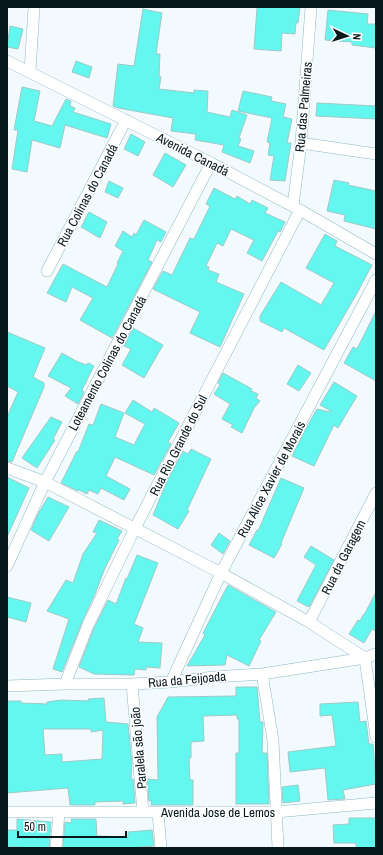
<svg xmlns="http://www.w3.org/2000/svg" width="383" height="855" viewBox="0 0 383 855" font-family="'Archivo Narrow',sans-serif">
  <style>
    .building { fill: #64f7f0; stroke: #9ccac7; fill-rule: evenodd }
    .lines { fill: none; stroke-linecap: round; stroke-linejoin: round }
    .minor-casing { stroke: #8db8c3; stroke-width: 12 }
    .minor { stroke: #fff; stroke-width: 11 }
    .labels { text-anchor: middle; stroke-width: 3; stroke-linejoin: round; paint-order: stroke }
    .street-label { font-size: 13px; fill: #07181c; stroke: #fff }
  </style>
  <rect width="100%" height="100%" fill="#f2fafd"/>
  <!-- building -->
  <path class="building" d="M257,7H300L298,23H296L295,34L282,33L281,51L254,49Z
    M143,9L162,13L156,54H160L159,76L161,77L159,89L194,93V90L208,91L207,112L230,117L232,110L247,115L239,138L241,139L238,146L254,151L250,163L222,152L224,145L195,140L196,134L171,131L173,118L118,108L113,106L118,64L134,66Z
    M328,10L368,14L367,24H376V48L352,45V42L325,40Z
    M10,26L23,29L18,49L7,47Z
    M76,61L92,67L89,78L72,72Z
    M22,87L40,91L34,121L52,126L66,99L71,101L70,106L75,108L73,112L111,124L107,138L65,125L60,148L32,140L27,172L12,169L18,130H14Z
    M243,91L272,97L271,101L286,104L283,117L292,119L287,143H291L285,181L270,180L274,156L268,155L270,143L267,142L272,118L238,111Z
    M317,103L376,106V119L316,116Z
    M131,134L145,142L138,156L124,149Z
    M165,153L186,165L173,187L153,175Z
    M334,180L349,183L348,185L376,191V229L344,221L345,215L327,211Z
    M109,181L123,188L118,198L105,192Z
    M214,188L235,199L237,196L250,204L252,200L268,208L265,213L285,222L280,232L278,231L262,261L247,253L254,240L231,229L223,246L217,243L206,266L209,267L208,270L219,274L216,282L244,294L220,347L190,333L200,312L153,289L163,271L172,275L190,238L194,239L210,206L206,204Z
    M89,212L107,222L100,238L81,227Z
    M144,220L166,232L161,242L157,240L148,260L152,262L112,338L80,320L93,298L72,287L66,302L47,293L63,264L107,287L118,264L117,263L123,251L115,246L123,231L132,237L134,233L136,235Z
    M325,234L337,241L335,246L372,265L356,295L324,350L284,328L282,332L260,321V316L281,282L321,305L334,283L306,268Z
    M376,311V381L344,363L353,347L357,349Z
    M133,328L163,345L144,378L122,365L131,349L124,346Z
    M7,332L45,348L33,377L44,383V387L12,462L7,461V417L18,392L7,386Z
    M62,353L76,361L86,365L88,363L94,366L82,390L84,392L78,404L65,396L71,388L48,376Z
    M298,365L311,373L299,391L287,384Z
    M223,373L252,389L251,391L258,394L256,398L260,401L254,408L242,433L231,427L233,425L222,419L230,404L214,394L220,385L218,383Z
    M334,382L357,396L338,428L334,425L314,466L292,456L306,428L317,409L330,412L331,411L320,405Z
    M133,400L152,412L154,408L179,423L168,442L171,444L154,475L115,457L106,476L130,489L124,500L101,488L98,494L89,490L87,494L79,490L78,491L61,483L77,451L78,452L89,424L93,425L101,404L124,413L115,437L134,445L145,424L125,413Z
    M51,417L62,422L53,439L55,440L37,468L22,458Z
    M191,449L211,459L187,510L189,511L178,529L153,515L167,481L183,451L188,454Z
    M7,477L29,488L7,537Z
    M281,478L304,488L281,543L282,544L274,558L249,545L257,530L258,531Z
    M48,497L69,507L49,541L31,530L38,514Z
    M99,520L122,531L117,539L119,540L105,568L95,594L82,622L62,672L53,669L69,619L47,611L66,580L73,583L83,554L97,533L93,532Z
    M219,533L230,541L223,554L211,545Z
    M311,546L334,560L309,607L297,601L316,565L304,557Z
    M137,555L158,563L134,624L143,628L138,642L162,643L160,668L146,667V670L135,669L134,675L94,674L79,667L94,628L108,600L116,604L126,578L127,579Z
    M228,585L276,612L259,640L261,641L249,666L227,655L225,665L187,666L205,635L203,633Z
    M376,592V631L372,629L364,643L349,634L358,620L360,621L363,615H364Z
    M7,597L31,603L26,622L7,617Z
    M236,687H257L260,722H263L262,753H267L269,804H236V753H239V719H237V715L203,716L204,741L191,742V758H189L190,780H193V805H151L152,801H149L147,779L158,780L157,717L168,697L236,696Z
    M104,698L106,722L128,724L132,764L131,779H133L135,803L123,804V801L95,802V805H70L68,788L7,793V701H21V703L47,704V702L61,700L89,701L88,699ZM43,729H91V732L103,730L102,759L62,762V754L45,755Z
    M358,702L360,722L366,721L369,744H373L376,784L343,790L345,799L328,800L325,768L290,772L288,752L336,746L332,715L320,716V704Z
    M298,785L300,801L283,803L282,787Z
    M349,818H376V848H356V843H334L333,825L349,824Z
    M17,819L51,822L49,848H19V847H7V830H17Z
    M71,819H96L97,836L128,837V832L152,830L154,846L128,848H63L65,822L72,823Z"/>
  <g class="lines">
    <defs>
      <path id="minor" d="M7,61L211,163L300,210L376,254
        M30,72L34,7
        M301,143L376,154
        M293,206L301,143L311,7
        M47,271L126,120
        M7,468L45,482L221,573L309,622L365,658
        M7,566L45,482L211,163
        M309,622L376,493
        M365,658L376,737
        M262,674L273,740L278,848
        M171,682L221,573L376,280
        M65,684L88,625L135,528L300,210
        M132,684L143,812
        M7,686L65,684H132L171,682L214,677L262,674L365,658L376,654
        M7,812H276L376,803
        M158,813L161,848
        M56,848L59,813"/>
    </defs>
    <!-- minor casing -->
    <use href="#minor" class="minor-casing"/>
    <!-- minor -->
    <use href="#minor" class="minor"/>
  </g>
  <g class="labels">
    <!-- street labels -->
    <g class="street-label">
      <text transform="translate(303 107) rotate(-85)" y="5">Rua das Palmeiras</text>
      <text transform="translate(193 154) rotate(27)" y="5">Avenida Canadá</text>
      <text transform="translate(87 195) rotate(-62)" y="5">Rua Colinas do Canadá</text>
      <text transform="translate(107 363) rotate(-62)" y="5">Loteamento Colinas do Canadá</text>
      <text transform="translate(178 445) rotate(-63)" y="5">Rua Rio Grande do Sul</text>
      <text transform="translate(271 479) rotate(-62)" y="5">Rua Alice Xavier de Morais</text>
      <text transform="translate(343 557) rotate(-63)" y="5">Rua da Garagem</text>
      <text transform="translate(187 679) rotate(-5)" y="5">Rua da Feijoada</text>
      <text transform="translate(138 748) rotate(-95)" y="5">Paralela são joão</text>
      <text x="218" y="817">Avenida Jose de Lemos</text>
    </g>
  </g>
  <!-- border -->
  <rect width="383" height="855" fill="none" stroke="#07181c" stroke-width="16"/>
  <!-- north arrow -->
  <g transform="translate(347 36) rotate(94)" stroke="#ffffff" stroke-width="3" paint-order="stroke">
  <path d="M0-3L7 15L0 10L-7 15Z" fill="#07181c"/>
  <text y="-6" font-size="11" font-weight="bold" text-anchor="middle" fill="#07181c">N</text>
  </g>
  <!-- scale -->
  <path d="M18 831v6h108v-6" fill="none" stroke="#07181c" stroke-width="2"/>
  <text x="24" y="831" font-size="12" fill="#07181c" stroke="#ffffff" stroke-width="3" paint-order="stroke">50 m</text>
</svg>
